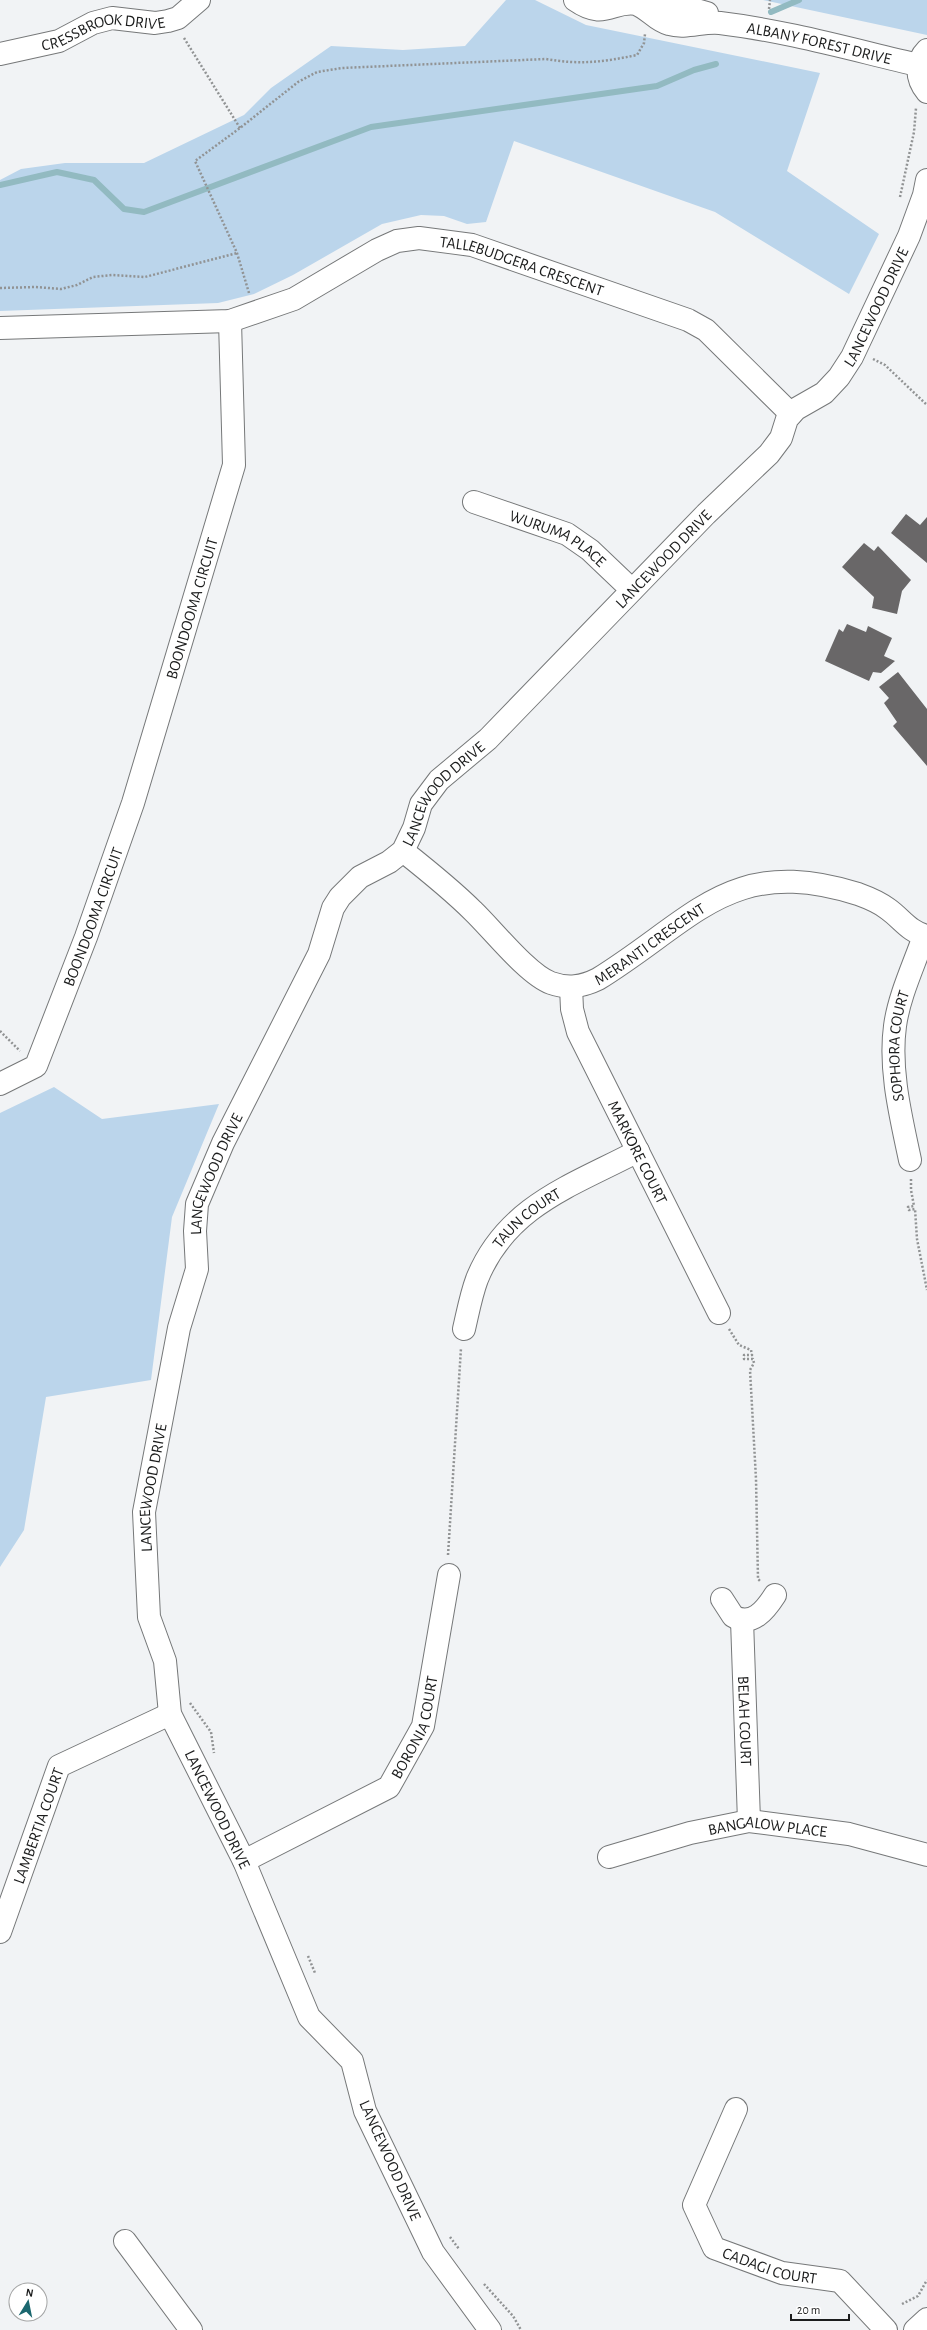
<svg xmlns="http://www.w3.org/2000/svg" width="927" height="2330" viewBox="0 0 927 2330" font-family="'Alegreya Sans',sans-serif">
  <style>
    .green { fill: #bbd5eb }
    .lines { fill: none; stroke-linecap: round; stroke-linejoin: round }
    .stream { stroke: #92bac1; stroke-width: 6 }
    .building { fill: #696768 }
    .minor-casing { stroke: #767879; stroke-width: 24 }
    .path { stroke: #919394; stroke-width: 2.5; stroke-dasharray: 2 2; stroke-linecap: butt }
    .minor { stroke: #fff; stroke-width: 22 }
    .labels { text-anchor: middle; stroke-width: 4; stroke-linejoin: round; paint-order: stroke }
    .street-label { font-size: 16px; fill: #1c1d1d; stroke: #fff }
  </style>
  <rect width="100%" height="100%" fill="#f1f3f5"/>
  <!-- green -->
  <path class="green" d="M506,0H535L586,25L820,73L787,171L879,234L849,294L715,212L514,141L486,222L467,224L444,216L421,215L382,224L293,275L254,294L218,303L0,311V180L21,169L65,163H144L244,115L271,88L331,46L403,50L465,46Z
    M763,0H927V35Z
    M54,1087L102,1119L219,1104L172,1217L151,1380L46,1397L24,1530L0,1567V1113Z"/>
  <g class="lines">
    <!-- stream -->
    <path class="stream" d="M771,12L799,0
      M0,185L57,172L94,180L124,209L144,212L371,127L657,86L694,70L716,64"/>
  </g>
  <!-- building -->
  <path class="building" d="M906,514L920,525L927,517V563L891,533Z
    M864,543L874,551L878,546L911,580L902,591L897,614L872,608L874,597L842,567Z
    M847,624L866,632L868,626L892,638L884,656L895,661L881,673L873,672L869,681L825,661L839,629L843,632Z
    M898,672L927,709V766L893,726L897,722L884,703L889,698L879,687Z"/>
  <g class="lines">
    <defs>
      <g id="minor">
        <path id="s1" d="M575,0C605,21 612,0 636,4C648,8 656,21 669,24C686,29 703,21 720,23C787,31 853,50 918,65"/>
        <path d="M658,0L678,10H696L707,13"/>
        <path d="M927,50C915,62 916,79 927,92"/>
        <path id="s2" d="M0,54L59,41L93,23L112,18L155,23L168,21L178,18L199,0"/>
        <path id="s3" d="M0,328L230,321L294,299L377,250L397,241L419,238L472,245L688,320L706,330L791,414"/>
        <path id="s4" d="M474,502L567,534L590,550L632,590"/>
        <path id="s5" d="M403,851C427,870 451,889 473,911C492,929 528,975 551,983C568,989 582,987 598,979C695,919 731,854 858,894C869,898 879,902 888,909C902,919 909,932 927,936"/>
        <path id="s6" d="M571,987L572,1009L578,1032L719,1313"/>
        <path id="s7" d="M0,1084L36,1066L86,937L133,803L234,465L230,321"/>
        <path id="s8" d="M910,1160C901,1117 889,1070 895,1026C899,996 914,965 924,936"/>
        <path id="s9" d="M464,1329C468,1312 471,1295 477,1279C507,1205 574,1185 638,1151"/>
        <path d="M722,1599L733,1616C752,1628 766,1609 775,1595"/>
        <path id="s10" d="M742,1620L749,1821"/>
        <path id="s11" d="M609,1857L690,1833L749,1821L849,1834L927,1855"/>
        <path id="s12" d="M244,1861L389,1787L423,1726L449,1575"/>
        <path id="s13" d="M0,1932L59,1766L170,1714"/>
        <path id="s14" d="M736,2109L694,2205L714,2248L782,2273L840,2281L886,2330"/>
        <path d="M125,2241L191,2330"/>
        <path id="s15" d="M490,2330L433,2252L365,2111L352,2061L309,2017L244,1861L170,1714L165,1661L149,1617L144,1512L179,1328L197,1269L195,1231L197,1204L223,1143L319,954L333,908L340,897L360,877L389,862L403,851L414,828L421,804L439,780L488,739L706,514L769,454L781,438L787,419L796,409L824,393L839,377L852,357L909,236L924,195L927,180"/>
        <path d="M915,2330L927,2319"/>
      </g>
    </defs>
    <!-- minor casing -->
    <use href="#minor" class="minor-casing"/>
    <!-- path -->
    <path class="path" d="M769,9L770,0
      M184,38L240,128
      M900,197L914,132L916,108
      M0,288L36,287L61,289L77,285L93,277L112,275L145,277L237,253
      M249,293L237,253L195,161L240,128L298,82L317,72L342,68L546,59C580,65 603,62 637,55L644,43L645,34
      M873,359L885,365L927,405
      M0,1031L20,1051
      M911,1179V1190L914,1206L908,1207L909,1210L915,1209L917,1239L927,1290
      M729,1329L739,1345L751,1350L752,1355H744V1359H753L754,1363L750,1370L756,1479L758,1579L760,1581
      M448,1555L461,1348
      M190,1703L211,1732L214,1753
      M308,1956L315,1973
      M450,2237L459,2249
      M484,2284L513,2316L521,2330
      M902,2304L918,2296L927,2280"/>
    <!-- minor -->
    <use href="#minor" class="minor"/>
  </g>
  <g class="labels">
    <!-- street labels -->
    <g class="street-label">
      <text dy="6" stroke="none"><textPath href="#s2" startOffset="107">CRESSBROOK DRIVE</textPath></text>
      <text dy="6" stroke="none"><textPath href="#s1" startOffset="255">ALBANY FOREST DRIVE</textPath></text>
      <text dy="6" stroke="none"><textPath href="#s3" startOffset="545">TALLEBUDGERA CRESCENT</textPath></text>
      <text dy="6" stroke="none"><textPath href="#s15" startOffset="2369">LANCEWOOD DRIVE</textPath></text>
      <text dy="6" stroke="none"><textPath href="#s4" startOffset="92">WURUMA PLACE</textPath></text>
      <text dy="6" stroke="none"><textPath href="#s15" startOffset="2033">LANCEWOOD DRIVE</textPath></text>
      <text dy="6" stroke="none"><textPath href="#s7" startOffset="524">BOONDOOMA CIRCUIT</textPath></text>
      <text dy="6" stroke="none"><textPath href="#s15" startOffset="1709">LANCEWOOD DRIVE</textPath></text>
      <text dy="6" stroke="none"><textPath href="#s7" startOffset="200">BOONDOOMA CIRCUIT</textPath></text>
      <text dy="6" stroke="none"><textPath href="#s5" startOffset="310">MERANTI CRESCENT</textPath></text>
      <text dy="6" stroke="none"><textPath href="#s8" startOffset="116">SOPHORA COURT</textPath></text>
      <text dy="6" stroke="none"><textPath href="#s6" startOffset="180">MARKORE COURT</textPath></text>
      <text dy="6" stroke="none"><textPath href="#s15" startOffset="1253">LANCEWOOD DRIVE</textPath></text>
      <text dy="6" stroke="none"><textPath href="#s9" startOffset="132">TAUN COURT</textPath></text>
      <text dy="6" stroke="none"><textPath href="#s15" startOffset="930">LANCEWOOD DRIVE</textPath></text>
      <text dy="6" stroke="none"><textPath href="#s10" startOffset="101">BELAH COURT</textPath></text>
      <text dy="6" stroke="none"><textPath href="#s12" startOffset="229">BORONIA COURT</textPath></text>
      <text transform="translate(218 1809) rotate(64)" y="6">LANCEWOOD DRIVE</text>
      <text dy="6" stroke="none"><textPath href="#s13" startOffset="113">LAMBERTIA COURT</textPath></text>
      <text dy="6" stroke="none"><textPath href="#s11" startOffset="163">BANGALOW PLACE</textPath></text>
      <text transform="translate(391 2160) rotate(66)" y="6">LANCEWOOD DRIVE</text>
      <text dy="6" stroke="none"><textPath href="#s14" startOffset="211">CADAGI COURT</textPath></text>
    </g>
  </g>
  <!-- north arrow -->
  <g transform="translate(28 2302) rotate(10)"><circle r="19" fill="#ffffff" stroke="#a4a5a5"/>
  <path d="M0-3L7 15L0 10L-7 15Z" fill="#1b676f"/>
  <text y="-6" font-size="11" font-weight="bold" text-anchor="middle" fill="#1c1d1d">N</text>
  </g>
  <!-- scale -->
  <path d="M791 2314v6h58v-6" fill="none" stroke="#1c1d1d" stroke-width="2"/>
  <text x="797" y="2314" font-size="12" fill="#1c1d1d" stroke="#ffffff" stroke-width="3" paint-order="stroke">20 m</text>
</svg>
